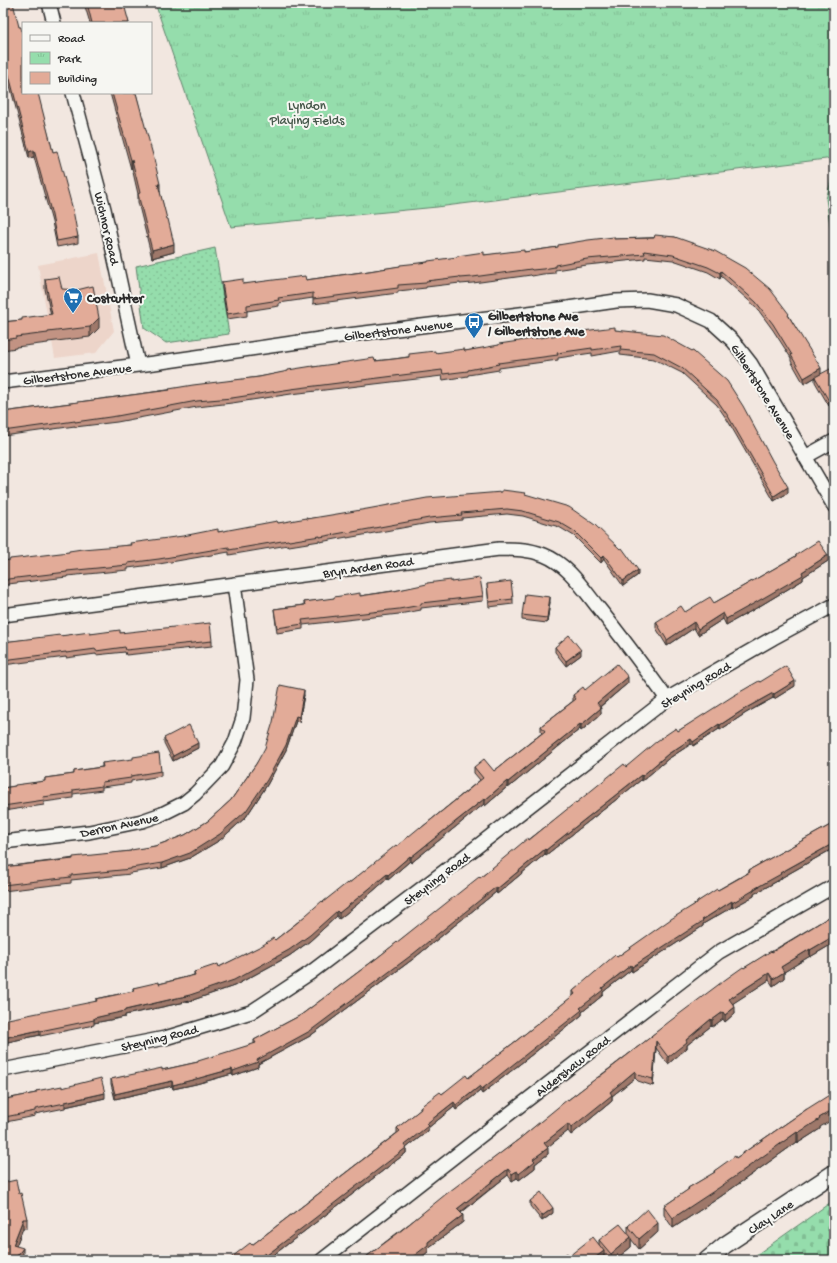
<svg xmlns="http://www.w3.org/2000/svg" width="837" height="1263" viewBox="0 0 837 1263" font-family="'Gochi Hand',sans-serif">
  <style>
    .built { fill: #edd5ca }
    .grass { fill: url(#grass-dots); stroke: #60846c }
    .cemetery { fill: url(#cemetery-stones); stroke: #60846c }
    .park { fill: url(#park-tufts); stroke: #60846c }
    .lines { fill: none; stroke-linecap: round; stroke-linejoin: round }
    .minor-casing { stroke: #2b2b2b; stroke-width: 16 }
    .tertiary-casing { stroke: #2b2b2b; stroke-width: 19 }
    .minor { stroke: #f6f6f2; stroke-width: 13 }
    .tertiary { stroke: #f6f6f2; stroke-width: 16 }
    .wall { fill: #c29383; stroke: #2b2b2b }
    .shaded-wall { fill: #9e786a; stroke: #2b2b2b }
    .building { fill: #e2ab98; stroke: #2b2b2b }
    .labels { text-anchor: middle; stroke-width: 4; stroke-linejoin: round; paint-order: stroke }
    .park-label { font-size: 13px; fill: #46584b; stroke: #f6f6f2 }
    .street-label { font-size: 13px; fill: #2b2b2b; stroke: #f6f6f2 }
    .poi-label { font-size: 13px; font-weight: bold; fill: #2b2b2b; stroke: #f6f6f2; text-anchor: start }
  </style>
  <defs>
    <pattern id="grass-dots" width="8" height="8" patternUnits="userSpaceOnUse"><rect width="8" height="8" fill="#95ddac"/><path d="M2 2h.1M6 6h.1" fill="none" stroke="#81be94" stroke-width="1.8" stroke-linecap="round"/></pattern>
    <pattern id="cemetery-stones" width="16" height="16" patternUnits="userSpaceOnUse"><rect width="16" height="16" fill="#95ddac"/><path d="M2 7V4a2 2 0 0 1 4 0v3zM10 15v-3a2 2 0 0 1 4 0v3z" fill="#81be94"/></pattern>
    <pattern id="park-tufts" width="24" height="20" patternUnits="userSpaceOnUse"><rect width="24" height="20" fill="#95ddac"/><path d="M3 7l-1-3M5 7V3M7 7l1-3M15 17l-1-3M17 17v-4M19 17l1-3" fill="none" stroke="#81be94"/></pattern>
  </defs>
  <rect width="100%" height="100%" fill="#f2e7e0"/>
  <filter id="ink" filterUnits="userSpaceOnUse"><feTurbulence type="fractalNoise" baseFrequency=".025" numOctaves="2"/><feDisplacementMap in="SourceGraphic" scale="8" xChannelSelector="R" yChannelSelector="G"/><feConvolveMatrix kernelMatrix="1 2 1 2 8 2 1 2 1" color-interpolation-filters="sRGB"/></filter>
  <g filter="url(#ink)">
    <!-- built -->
    <path class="built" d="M99,253L114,331L96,353L55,358L38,265Z"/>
    <!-- grass -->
    <path class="grass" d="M215,248L229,334L166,343L144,328L136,266Z"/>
    <!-- cemetery -->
    <path class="cemetery" d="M834,1200V1260H749Z"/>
    <!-- park -->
    <path class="park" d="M155,3H834V158L437,207L231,227Z
      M834,170V250L826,199Z"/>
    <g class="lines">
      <defs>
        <path id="minor" d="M49,3L54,23
          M73,93L104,209L138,365
          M3,382L154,363L340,336L568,308L616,301L647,300L676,305L711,321L733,341L751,364L834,506
          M805,457L834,441
          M3,615L499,549C514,549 529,549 544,555C567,564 582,587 597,606C621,636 644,667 667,699
          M3,842L89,832L142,821L162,814L184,803L195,794L222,766L235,742L243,718L247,680L234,584
          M3,1070L165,1038L251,1012L310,973L470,852L667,699L773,638L834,605
          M322,1260L496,1124L719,952L834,886"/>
        <path id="tertiary" d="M707,1260L725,1245L834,1173"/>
      </defs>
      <!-- minor casing -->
      <use href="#minor" class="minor-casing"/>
      <!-- tertiary casing -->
      <use href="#tertiary" class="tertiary-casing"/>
      <!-- minor -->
      <use href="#minor" class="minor"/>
      <!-- tertiary -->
      <use href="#tertiary" class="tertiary"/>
    </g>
    <!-- wall -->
    <path class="wall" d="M3,3L19,27L53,152L78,237V243L57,247L52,222L34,157L29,158L3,59Z
      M84,3H122L129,23H90Z
      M110,93H136L160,192L174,252L152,258L138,202V194L132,168L131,169Z
      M675,237L789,316L821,374L804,384L791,361V358L773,330L756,307L721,276L720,279L708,272L673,260L645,257V259L587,265L555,270V273L543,274L532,276L531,275L473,283L460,284V283L426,287V288L398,291V293L313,304V298L279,303V306L247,311V316L227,319L222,288V282L243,284L306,280L369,271L428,262L484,255L524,252L614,239Z
      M45,279L62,289L99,328L90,337L48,342V343L16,347V348L3,350V322L22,320L51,315L45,289Z
      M615,330L694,352L788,493L774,501L728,421L717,405L682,373L654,359L620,355V351L592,356V353L558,358V360L499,368V370L468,375V376L443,380L442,376L291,394L232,403L197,407L117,422L75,427V426L3,436V412L139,394L259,377L313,367L394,359L435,353L465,351Z
      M834,372L829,406L815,382V377Z
      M525,494L638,575L623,586L604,559L601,563L574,536L559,527L523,516L507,514L462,518V520L429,523L347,538V537L320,542V541L289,546L288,545L229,555V552L159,564L128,568V570L67,576V577L8,584V585L3,586V561L130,545L307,519Z
      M796,555L828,561L803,577V580L753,610L726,625L723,619L698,635L694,628L667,646L656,628V622L714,603L796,556Z
      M451,582L483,596V601L421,608V610L399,614L303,625V629L277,633L274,609L304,605V602L360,596Z
      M487,584L513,599V604L489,607Z
      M550,602L547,623L522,620V615Z
      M120,633L212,641V646L126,655L125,652L96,655V654L66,658V657L3,665V642L60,636L90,634Z
      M555,647L581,655L566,666L555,652Z
      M760,682L795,686L774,699L773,698L746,713L720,730L719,729L693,746L691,744L668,759L642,781L641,780L546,855L545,854L497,894L496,892L413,959L310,1036L258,1064V1067L233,1076L232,1074L196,1084L173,1089L172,1086L115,1099L111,1084V1079L162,1070L198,1062L254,1044V1040L301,1015L377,958L576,803L626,767L678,731Z
      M628,683L600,707L601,714L581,731L580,729L508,788L507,787L485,806L484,804L411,863L410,861L388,880L387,879L364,899L339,919L337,916L310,941L289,956L234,986L190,1001L125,1015V1017L94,1023V1025L40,1036V1035L3,1043L96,1001V999L133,991V988L159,984L194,975V972L219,967L275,940L323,902L348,884L397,846L421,828L480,780L474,773V767L494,771L542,733L541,732V726L573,701V695L585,690Z
      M304,695L299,722L296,721L286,750L267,785L246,817L220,840L190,858L162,868L131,873V874L71,880V883L3,891V867L131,851L155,846L185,835L208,821L231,800Z
      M164,738L198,748L173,761L164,743Z
      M102,763L161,771V776L131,781V783L102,787V790L73,794V798L44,802V805L3,811V788L45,781V778L74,774V771L102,767Z
      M834,823V848L781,878V879L754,894V896L732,908V907L703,924V926L632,972L631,970L603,992V995L582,1012V1015L482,1094L480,1091L456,1110L454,1107L428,1128V1131L406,1148V1153L267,1260H266L252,1245L397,1133V1128L420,1110V1107L468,1078L516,1041L573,996V991L617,957L697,903V902L749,872V870Z
      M834,914V943L810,957V956L784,972V978L773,986L769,980L733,1003L735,1013L725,1022L723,1019L712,1027L711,1026L687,1045V1048L668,1064L656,1048L653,1086L638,1081L635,1078L612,1096V1101L571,1135L568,1131L547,1147L548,1154L535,1164V1168L519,1180L517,1178L512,1181L508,1175L461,1213L463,1222L428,1248V1252L417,1260H362L518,1140L568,1100L651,1037V1036L744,968Z
      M62,1088L105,1098L65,1107V1108L35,1114V1116L6,1122V1126H3V1103H6V1099L36,1093V1091Z
      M807,1109L820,1127V1129L798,1143L797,1142L720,1197L673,1228L664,1215V1206L688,1190V1188L714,1173V1171L736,1158Z
      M19,1194L27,1219V1228H23L16,1246L23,1256L20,1260H3Z
      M530,1201L553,1213L542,1221L530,1206Z
      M628,1226L658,1232L639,1249L631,1239V1247L615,1260H608L604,1256V1260L569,1256L599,1245V1240L628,1233Z"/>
    <!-- shaded-wall -->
    <path class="shaded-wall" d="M34,150V157L29,158V152Z
      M131,160H132V168L131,169Z
      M158,184H160V192L158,193Z
      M174,244V252L152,258V250Z
      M721,271V276L720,279V273Z
      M99,318V328L90,337V327Z
      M821,368V374L804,384V378Z
      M834,398V403L829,406V401Z
      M788,487V493L774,501V496Z
      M604,555V559L601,563V558Z
      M828,555V561L803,577V580L753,610L726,625V619L802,572Z
      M638,570V575L623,586V581Z
      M550,597V602L547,623V618Z
      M723,613V619L698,635V629Z
      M694,622V628L667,646V640Z
      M581,650V655L566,666V661Z
      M628,677V683L597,709V703Z
      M795,681V686L774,699V694Z
      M304,690V695L299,722V717Z
      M773,693V698L746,713L720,730V725L746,708Z
      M601,708V714L581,731V725Z
      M296,716V721L286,750L267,785L246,817L220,840L190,858L162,868V863L220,834Z
      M580,724V729L508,788V782Z
      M719,724V729L693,746V742Z
      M691,739V744L668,759L642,781V776L668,754Z
      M198,743V748L173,761V756Z
      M641,775V780L546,855V850Z
      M507,781V787L485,806V800Z
      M484,799V804L411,863V857Z
      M834,843V848L781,878V879L754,894V896L732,908V903L780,873Z
      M545,849V854L497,894V889Z
      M410,856V861L388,880V875Z
      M387,874V879L364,899L339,919V913Z
      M496,887V892L413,959L310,1036L258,1064V1067L233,1076V1071L257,1060Z
      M732,901V907L703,924V926L632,972V967L702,920Z
      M337,911V916L310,941L289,956L234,986L190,1001L125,1015V1017L94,1023V1018L125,1010L190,995Z
      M834,936V943L810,957V950Z
      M810,949V956L781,974V967Z
      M631,965V970L603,992V995L582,1012V1015L482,1094V1089L580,1008L602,988Z
      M784,972V978L773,986V979Z
      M769,973V980L729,1006V999Z
      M735,1007V1013L725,1022V1015Z
      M723,1012V1019L712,1027V1020Z
      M711,1019V1026L687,1045V1048L668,1064V1057L686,1040Z
      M40,1030V1035L3,1043V1038Z
      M656,1041V1048L653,1086V1079Z
      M232,1069V1074L196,1084L173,1089V1085Z
      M635,1071V1078L612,1096V1101L571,1135V1128L610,1092Z
      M172,1081V1086L115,1099V1094Z
      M480,1086V1091L456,1110V1105Z
      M105,1093V1098L65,1107V1102Z
      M454,1102V1107L428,1128V1131L406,1148V1153L267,1260V1255L404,1145L426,1124Z
      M834,1109V1119L820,1127V1129L798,1143V1133L819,1118Z
      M568,1124V1131L544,1150V1143Z
      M797,1132V1142L720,1197L673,1228V1218Z
      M548,1148V1154L535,1164V1168L519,1180V1174L533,1159Z
      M508,1169V1175L457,1215V1209Z
      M517,1171V1178L512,1181V1174Z
      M553,1208V1213L542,1221V1216Z
      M463,1215V1222L428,1248V1252L417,1260H411V1258L428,1242Z
      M23,1219V1228L13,1254V1245Z
      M658,1223V1232L639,1249V1239Z
      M631,1237V1247L615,1260H611V1254Z
      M23,1248V1256L20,1260H14Z
      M604,1251V1260H592Z
      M265,1253V1258L263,1260H256Z
      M409,1256V1260H404Z"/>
    <!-- building -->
    <path class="building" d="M3,3H13L19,27H21L23,37V93H38L53,152L57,151L73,210L78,237L57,241L52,215L34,150L29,152L3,52Z
      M87,3H122L123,8H125L129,23H92Z
      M112,93H136L154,159L160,184H158L167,219H168L174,244L152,250L138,194L140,193L132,160H131Z
      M655,235L675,237L715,251L745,268L770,289L789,314L788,315L821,368L804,378L791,355H792L773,324L756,302L721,271L720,273L708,267L673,255L644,251L645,254L587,259L555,265V267L543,269L532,270L531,269L473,277L460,278V277L426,281V283L398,285V288L313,299V293L278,298L279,300L247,305V311L227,314L222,282L243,279V284L305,276L306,280L369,271L400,266V265L428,262V261L457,257V256L484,252V255L524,250V252L558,247V245L588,240L614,237V239L654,238Z
      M59,277L62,289L77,290L93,286L99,318L90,327L48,332V333L16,337V338L3,340V322L22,320V318L52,314L45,279Z
      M615,327V330L663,335L694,352L727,381L743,406L773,462L788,487L774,496L728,416L717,400L682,368L654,353L620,350L621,346L592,350V348L557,353L558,355L498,363L499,364L468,370V371L443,374L442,370L291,389L232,398L197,401L117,416L75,422V421L3,431V412L139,394L170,390L169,389L193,385L259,377L288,371V370L313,366V367L374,358L375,361L394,359L409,357V354L435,351V353L464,349L465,351L499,345V344L559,335V334Z
      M832,368L834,372V398L829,401L815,377Z
      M502,490L526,493L525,494L569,507L595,525L620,549L622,548L638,570L623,581L604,555L601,558L574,531L559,522L523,511L507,509L461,513L462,515L429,518L347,533V532L320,537V536L289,541L288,540L229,550V547L159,559L128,563V565L67,571V572L8,579V580L3,581V561L10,560V559L69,552V551L82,549L131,545L130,543L183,536L218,529V532L277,521L278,523L307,518V519L367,509L427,498L502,492Z
      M818,541L828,555L802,572L803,575L753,604L726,619L723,613L698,629L694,622L667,640L656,622L681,606L685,612L710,597L714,603L796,556V555Z
      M480,578L483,596L421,603V605L399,609L302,620L303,624L277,628L274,609L305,605L304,602L334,598V597L360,593V596L394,591L427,584V583L451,580V582Z
      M511,581L513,599L489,602L487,584Z
      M525,594L550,597L547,618L522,615Z
      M210,623L212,641L126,650L125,647L96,651V649L66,653V652L3,660V642L60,635V636L90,632V634L120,630V633Z
      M569,635L581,650L566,661L555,647Z
      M617,664L628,677L597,703L601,708L581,725L580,724L508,782L507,781L485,800L484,799L411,857L410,856L388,875L387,874L364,893L339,913L337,911L310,935L289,950L234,980L190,995L125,1010V1011L94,1018V1020L40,1031V1030L3,1038V1020L97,1001L96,999L134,991L133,988L159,982V984L195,975L194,972L218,964L219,967L263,945L273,938L275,940L298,922L322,901L323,902L347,883L348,884L396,845L397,846L420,827L421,828L483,778L474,767L484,759L494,771L545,731L541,726L576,699L573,695L583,687L585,690Z
      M786,666L795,681L774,694L773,693L746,708L720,725L719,724L693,742L691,739L668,754L642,776L641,775L546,850L545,849L497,889L496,887L413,954L310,1031L257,1060L258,1062L233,1071L232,1069L196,1079L173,1085L172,1081L115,1094L111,1079L162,1068V1070L198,1062V1061L256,1043L254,1040L301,1015L377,958L479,877L480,878L528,838L529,840L576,802V803L624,764L626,767L657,741L676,728L678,731L733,696L759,681L760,682Z
      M280,685L304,690L299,717L296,716L286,745L267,780L246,811L220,834L190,853L162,863L131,868V869L71,875V877L3,885V867L73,859V857L131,851V850L155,846L185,835L208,821L231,800L256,764L265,748L273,722Z
      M189,725L198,743L173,756L164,738Z
      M159,753L161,771L131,776V778L102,782V786L73,790V793L43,797L44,800L3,806V788L15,786V785L45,781V778L74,774V771L103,767L102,763L133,759V757Z
      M834,823V843L780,873L781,874L754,889V890L732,903V901L702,920L703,921L632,967L631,965L602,988L603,990L580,1008L582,1010L482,1089L480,1086L456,1105L454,1102L426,1124L428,1126L404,1145L406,1148L267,1255L265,1253L256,1260H228L250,1243L252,1245L400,1131L397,1128L421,1109L420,1107L440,1092L442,1094L466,1075L468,1078L516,1041L575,994L573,991L615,955L617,957L671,919L697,903V902L717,889L718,890L750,872L749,870Z
      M834,914V936L810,950V949L781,967L784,972L773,979L769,973L729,999L735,1007L725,1015L723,1012L712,1020L711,1019L686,1040L687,1042L668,1057L656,1041L653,1079L638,1075L635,1071L610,1092L612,1095L571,1128L568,1124L544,1143L548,1148L533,1159L535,1161L519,1174L517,1171L512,1174L508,1169L457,1209L463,1215L428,1242V1245L411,1258L409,1256L404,1260H403L402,1259L400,1260H362L398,1233L446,1194L518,1140L568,1099V1100L598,1077H599L652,1036H651L670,1021L726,979L743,967L744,968L771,951L772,952Z
      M101,1078L105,1093L65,1102V1103L35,1109V1111L5,1117L6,1121H3V1103L7,1102L6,1099L36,1093V1091L62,1086V1088Z
      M834,1092V1109L819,1118L820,1119L798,1133L797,1132L720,1187L673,1218L664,1206L689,1189L688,1188L715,1172L714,1171L735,1156L736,1158L807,1109Z
      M16,1180L19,1194L21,1193L27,1219H23L13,1245L23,1248L14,1260H3V1183Z
      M541,1192L553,1208L542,1216L530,1201Z
      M647,1209L658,1223L639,1239L628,1226Z
      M620,1224L631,1237L611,1254L599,1240Z
      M593,1237L604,1251L592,1260H558L567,1253L569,1256Z"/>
  </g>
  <!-- icons -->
  <defs>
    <symbol id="supermarket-pin" viewBox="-11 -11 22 30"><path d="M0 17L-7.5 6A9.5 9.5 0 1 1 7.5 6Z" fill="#1f6fb2" stroke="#f6f6f2"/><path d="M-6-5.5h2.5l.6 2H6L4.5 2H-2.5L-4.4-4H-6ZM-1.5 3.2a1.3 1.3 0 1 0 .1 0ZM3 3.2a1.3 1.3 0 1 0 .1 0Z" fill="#fff"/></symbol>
    <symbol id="bus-pin" viewBox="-11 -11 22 30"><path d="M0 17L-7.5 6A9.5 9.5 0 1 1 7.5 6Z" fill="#1f6fb2" stroke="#f6f6f2"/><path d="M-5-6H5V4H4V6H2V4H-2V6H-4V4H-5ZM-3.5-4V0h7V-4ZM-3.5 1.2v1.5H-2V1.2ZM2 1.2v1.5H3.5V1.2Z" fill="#fff"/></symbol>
  </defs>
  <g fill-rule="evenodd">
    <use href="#supermarket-pin" x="62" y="286" width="22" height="30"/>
    <use href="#bus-pin" x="463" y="311" width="22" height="30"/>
  </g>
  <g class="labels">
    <!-- park labels -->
    <g class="park-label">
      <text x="307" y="109">Lyndon<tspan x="307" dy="15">Playing Fields</tspan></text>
    </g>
    <!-- street labels -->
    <g class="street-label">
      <text transform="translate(108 228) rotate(77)" y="5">Wichnor Road</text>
      <text transform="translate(398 329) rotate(-7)" y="5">Gilbertstone Avenue</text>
      <text transform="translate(77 373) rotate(-7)" y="5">Gilbertstone Avenue</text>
      <text transform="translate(764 391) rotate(58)" y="5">Gilbertstone Avenue</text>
      <text transform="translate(368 566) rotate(-8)" y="5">Bryn Arden Road</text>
      <text transform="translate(695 684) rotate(-31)" y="5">Steyning Road</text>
      <text transform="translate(119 824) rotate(-12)" y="5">Derron Avenue</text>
      <text transform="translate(436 878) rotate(-37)" y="5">Steyning Road</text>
      <text transform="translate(159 1037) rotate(-14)" y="5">Steyning Road</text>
      <text transform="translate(572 1065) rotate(-38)" y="5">Aldershaw Road</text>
      <text transform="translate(770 1216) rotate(-34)" y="5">Clay Lane</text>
    </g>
    <!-- poi labels -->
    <g class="poi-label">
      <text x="87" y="302">Costcutter</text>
      <text x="488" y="320">Gilbertstone Ave<tspan x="488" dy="15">/ Gilbertstone Ave</tspan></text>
    </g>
  </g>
  <!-- margin -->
  <rect width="837" height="1263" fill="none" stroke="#f6f6f2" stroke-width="16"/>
  <rect x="8" y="8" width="821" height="1247" fill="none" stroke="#2b2b2b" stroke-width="1.5" filter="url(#ink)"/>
  <!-- legend -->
  <rect x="22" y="22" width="130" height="72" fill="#f6f6f2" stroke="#a5a5a2"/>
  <rect x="30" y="35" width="20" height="6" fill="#f6f6f2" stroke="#a5a5a2"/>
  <text x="58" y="42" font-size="12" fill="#2b2b2b">Road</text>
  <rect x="30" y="52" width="20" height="12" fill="url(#park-tufts)" stroke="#a5a5a2"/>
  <text x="58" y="62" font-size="12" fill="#2b2b2b">Park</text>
  <rect x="30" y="72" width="20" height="12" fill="#e2ab98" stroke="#a5a5a2"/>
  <text x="58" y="82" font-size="12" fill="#2b2b2b">Building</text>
</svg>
